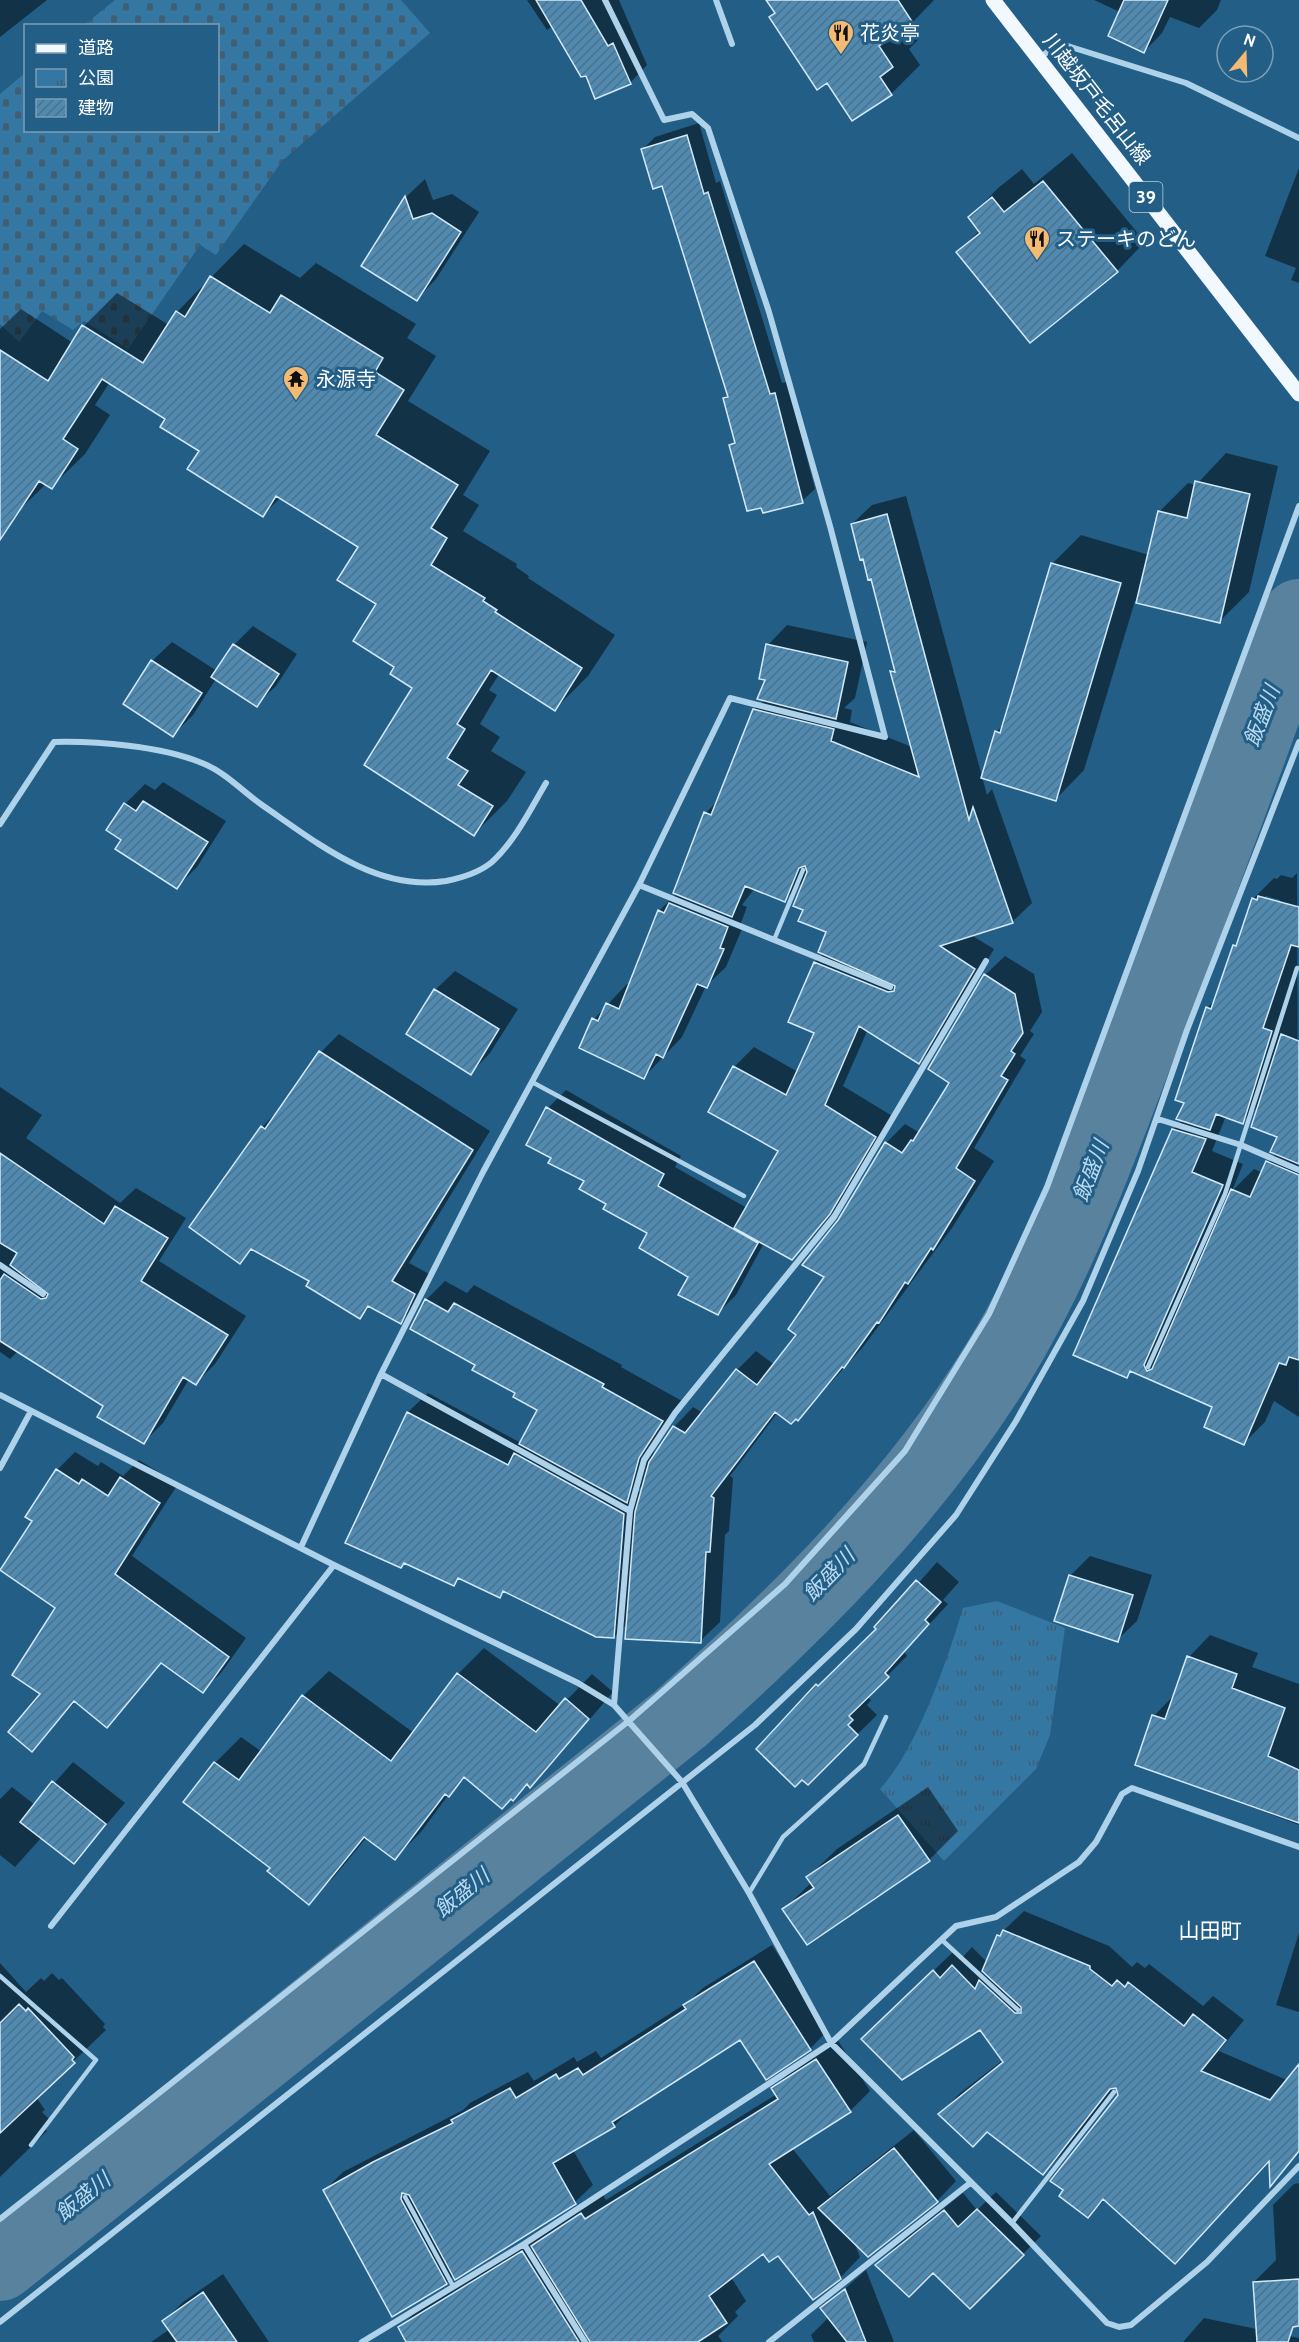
<svg xmlns="http://www.w3.org/2000/svg" width="1299" height="2342" viewBox="0 0 1299 2342" font-family="Cabin,'Noto Sans JP',sans-serif">
  <style>
    .cemetery { fill: url(#cemetery-stones) }
    .park { fill: url(#park-tufts) }
    .shadow { fill: #0007; fill-rule: evenodd }
    .lines { fill: none; stroke-linecap: round; stroke-linejoin: round }
    .river { stroke: #58829e; stroke-width: 74 }
    .building { fill: url(#building-hatch); stroke: #d2e9f7; stroke-width: 1.5 }
    .lane { stroke: #aed2e9; stroke-width: 4.5 }
    .street { stroke: #aed2e9; stroke-width: 6 }
    .primary { stroke: #f1f8fe; stroke-width: 15 }
    .labels { text-anchor: middle; stroke-width: 6; stroke-linejoin: round; paint-order: stroke }
    .shield { fill: #235e87; stroke: #bdcfdb; stroke-width: 1.5 }
    .shield-label { font-size: 18px; font-weight: bold; fill: #fff }
    .poi-label { font-size: 20px; fill: #fff; stroke: #235e87; text-anchor: start }
    .street-label { font-size: 20px; fill: #fff; stroke: #235e87 }
    .water-label { font-size: 21px; font-style: italic; fill: #badbf1; stroke: #235e87 }
    .neighbourhood-label { font-size: 21px; fill: #fff; stroke: #235e87 }
  </style>
  <defs>
    <pattern id="cemetery-stones" width="16" height="16" patternUnits="userSpaceOnUse" patternTransform="scale(1.5)"><rect width="16" height="16" fill="#3477a3"/><path d="M2 7V4a2 2 0 0 1 4 0v3zM10 15v-3a2 2 0 0 1 4 0v3z" fill="#415f73"/></pattern>
    <pattern id="park-tufts" width="24" height="20" patternUnits="userSpaceOnUse" patternTransform="scale(1.5)"><rect width="24" height="20" fill="#3477a3"/><path d="M3 7l-1-3M5 7V3M7 7l1-3M15 17l-1-3M17 17v-4M19 17l1-3" fill="none" stroke="#415f73"/></pattern>
    <pattern id="building-hatch" width="6" height="6" patternUnits="userSpaceOnUse" patternTransform="scale(1.5)"><rect width="6" height="6" fill="#508ab1"/><path d="M-1 1l2-2M0 6l6-6M5 7l2-2" fill="none" stroke="#4e7189"/></pattern>
  </defs>
  <rect width="100%" height="100%" fill="#235e87"/>
  <!-- cemetery -->
  <path class="cemetery" d="M115,0H401L430,33L282,161L216,255L200,245L128,349L84,321L73,330L42,311L19,342L0,324V94L25,73L26,130H218V26L84,25Z"/>
  <!-- park -->
  <path class="park" d="M997,1601L1065,1628L1050,1735L1036,1769L944,1861L880,1789C917,1749 947,1661 963,1608Z"/>
  <!-- shadow -->
  <path class="shadow" d="M0,0H47L0,37Z
    M527,0H619L647,65L630,83L587,74L553,26L547,30Z
    M768,0H934L912,23L921,37L909,49L920,65L891,94L771,17L776,12Z
    M1094,0H1221L1217,10L1199,28L1170,17L1162,33L1144,52L1120,12Z
    M699,123L716,183L720,181L782,383L787,382L815,489L802,501L731,445L736,440L724,399L728,395L663,184L643,149L655,137Z
    M1072,153L1145,242L1117,271L958,252L980,230L970,217L998,188L1022,169L1034,184Z
    M1299,168V283L1291,280L1296,268L1265,256Z
    M425,179L433,200L452,194L479,212L436,279L417,299L363,265L406,197Z
    M244,244L300,278L316,263L416,324L407,338L436,356L408,401L490,451L463,495L479,505L463,531L517,564L516,567L529,576L528,578L615,635L588,676L555,709L500,673L489,690L497,695L480,724L500,737L491,751L526,772L507,801L474,834L414,688L396,666L360,546L281,497L263,515L167,418L110,382L95,405L110,415L85,454L51,487L46,484L16,513L0,503V329L21,309L73,343L84,326L117,293L169,325L177,312Z
    M1226,453L1278,466L1249,592L1220,621L1135,601L1084,770L1056,799L996,732L1005,724L1052,564L1081,535L1149,555L1159,512L1188,483L1196,485Z
    M906,496L987,795L992,789L1032,903L1012,922L971,935L994,949L938,1043L919,1062L868,1029L843,1086L894,1117L849,1193L811,1239L792,1258L764,1243L736,1295L718,1313L690,1276L649,1233L608,1203L586,1181L553,1157L548,1108L566,1090L681,1156L675,1167L747,1208L780,1150L710,1112L734,1067L754,1047L798,1072L816,1032L815,962L824,953L828,931L805,909L806,879L784,900L755,888L742,905L747,907L739,928L742,929L726,967L706,986L682,1037L644,1077L581,1047L594,1019L627,984L630,985L659,911L677,893L706,813L719,799L754,710L765,700L768,645L787,625L867,642L855,698L844,708L852,710L850,722L912,747L892,671L896,667L872,577L852,524L872,505Z
    M253,626L297,654L276,686L256,705L216,679L193,715L173,735L152,661L172,642L217,671L234,645Z
    M163,782L226,821L197,867L177,887L124,839L108,830L125,804L145,784L155,790Z
    M1297,873L1299,1417L1274,1401L1265,1422L1244,1443L1214,1406L1132,1370L1127,1376L1173,1130L1183,1120L1207,1008L1215,1000L1253,899L1274,878L1277,879L1281,875L1292,878ZM1265,896L1280,900V903L1265,899ZM1260,1105L1279,1136L1276,1153L1267,1162L1263,1173L1254,1169L1232,1191L1243,1164L1212,1151L1226,1116L1242,1122Z
    M1005,956L1034,974L1042,1012L1030,1031L1034,1034L1020,1056L1026,1060L974,1148L994,1161L952,1228L863,1347L798,1419L778,1412L730,1476L733,1478L729,1531L725,1535L720,1622L700,1641L628,1623L614,1637L505,1591L500,1596L461,1577L454,1584L405,1562L401,1566L347,1542L408,1412L428,1393L521,1443L539,1410L477,1364L426,1300L445,1281L467,1293L474,1285L622,1365L621,1367L682,1401L658,1437L652,1459L674,1427L693,1407L703,1413L737,1370L756,1351L775,1365L798,1335L826,1277L840,1221L886,1143L905,1124L920,1133L951,1082L985,975ZM645,1483L642,1493L637,1491Z
    M455,971L518,1009L490,1053L471,1073L435,990Z
    M339,1034L490,1131L409,1263L433,1276L418,1304L400,1322L371,1306L360,1317L311,1280L254,1249L240,1262L262,1127L280,1109L321,1052Z
    M0,1087L42,1115L26,1138L120,1203L136,1188L186,1218L159,1261L246,1316L215,1364L196,1383L189,1379L163,1423L144,1442L105,1405L18,1351L10,1359L0,1352Z
    M75,1452L98,1466L101,1462L123,1476L139,1460L178,1484L132,1556L246,1638L221,1673L202,1691L163,1662L107,1726L76,1701L32,1750L57,1607L34,1521L57,1470Z
    M1090,1556L1152,1575L1137,1621L1117,1640L1070,1576Z
    M937,1562L959,1582L943,1600L948,1604L904,1652L907,1656L867,1696L871,1700L867,1705L877,1715L808,1783L758,1749L837,1666L839,1667L878,1629Z
    M1210,1635L1258,1653L1252,1667L1299,1684V1825L1137,1764L1154,1716L1175,1694L1189,1657Z
    M484,1648L561,1706L592,1674L613,1692L555,1760L513,1799L466,1777L449,1794L421,1832L395,1858L367,1837L334,1877L308,1903L272,1868L185,1802L215,1763L241,1737L262,1752L303,1696L329,1671L414,1733L458,1674Z
    M73,1762L125,1803L74,1862L42,1837L15,1867L0,1855V1799L12,1787L35,1805Z
    M928,1787L958,1831L929,1860L807,1943L784,1909L812,1882L808,1877L837,1849Z
    M1024,1911L1109,1946L1132,1967L1137,1962L1145,1968L1149,1964L1203,2006L1213,1996L1244,2020L1219,2051L1289,2081L1299,2070V2151L1272,2181L1270,2159L1106,2199L1088,2216L1119,2095L1117,2086L1062,2154L1043,2173L987,2130L940,2114L959,2094L1003,2060L981,2028L882,2020L953,1952L960,1960L972,1947L987,1962L998,1936Z
    M1299,1933V2012L1276,2005Z
    M772,1945L827,2031L810,2049L740,2038L632,2108L614,2126L573,2150L593,2185L575,2202L455,2278L454,2275L446,2283L325,2190L343,2172L463,2110L470,2103L528,2072L534,2081L574,2057L577,2062L596,2051L601,2058L688,2002L703,1988Z
    M0,1963L26,1992L41,1978L44,1981L52,1973L59,1980L62,1978L105,2024L103,2027L106,2030L36,2097L45,2110L42,2112L51,2121L44,2128L47,2131L0,2177Z
    M837,2039L870,2091L850,2111L792,2148L830,2196L914,2130L956,2181L937,2201L854,2242L860,2257L840,2278L778,2254L763,2252L731,2277L746,2301L735,2312L738,2316L718,2336L723,2342H417L403,2325L423,2304L543,2232L545,2234L554,2225L602,2193L606,2200L777,2094L773,2089L794,2068Z
    M1299,2183V2325L1254,2282L1276,2260L1273,2205L1294,2184Z
    M996,2192L1041,2236L970,2307L933,2271L877,2265L896,2246L963,2193L977,2210Z
    M866,2270L894,2342H814L811,2335L829,2317L822,2309Z
    M223,2274L269,2342H151L170,2329L164,2321L183,2302Z
    M1204,2318L1299,2338V2342H1183Z"/>
  <g class="lines">
    <!-- river -->
    <path class="river" d="M0,2264L681,1718C800,1612 914,1499 998,1363C1057,1267 1095,1162 1135,1057C1192,911 1245,763 1299,616"/>
  </g>
  <!-- building -->
  <path class="building" d="M536,0H581L608,46L613,43L631,84L595,99L586,76L581,77Z
    M766,0H898L913,23L879,46L893,67L880,77L892,95L852,121L827,83L817,90L769,17L775,13Z
    M1124,0H1168L1144,53L1108,36Z
    M687,135L704,194L708,192L770,394L775,393L803,503L763,513L761,508L747,511L729,445L735,443L723,398L728,397L662,186L653,189L641,149Z
    M1043,181L1118,272L1030,343L956,252L980,233L968,217L992,197L1004,212Z
    M405,196L413,219L432,213L461,232L417,301L361,266Z
    M210,276L270,313L281,295L383,358L375,372L404,390L376,435L458,485L431,528L447,538L431,565L485,598L483,601L497,610L495,612L582,668L555,711L491,670L457,724L465,729L447,758L468,771L458,785L493,806L474,836L364,765L412,688L390,674L394,667L353,641L376,604L337,580L358,547L276,496L263,517L187,469L199,451L160,427L165,419L102,379L63,439L78,449L52,489L39,481L0,540V350L48,381L82,325L143,363L176,311L185,317Z
    M1195,481L1250,494L1220,623L1136,603L1158,511L1187,518Z
    M887,514L969,820L973,807L1013,923L940,946L975,969L919,1064L859,1026L825,1105L876,1137L830,1214L792,1260L734,1228L778,1151L708,1112L733,1066L786,1095L814,1033L788,1022L814,962L888,992L894,991L895,986L818,952L826,932L798,921L803,910L793,906L807,872L805,866L799,868L785,902L745,886L732,917L673,893L704,812L711,815L753,709L834,729L831,741L919,777L890,671L895,672L871,579L868,580L863,559L860,560L851,524Z
    M1051,563L1121,583L1056,801L981,778L995,731L1000,733Z
    M233,644L279,674L257,707L211,677Z
    M766,644L848,662L836,719L757,699L765,680L759,679Z
    M151,660L202,693L173,737L123,704Z
    M143,801L208,842L177,889L115,849L121,840L106,830L124,803L136,811Z
    M1258,896L1299,907V947L1291,945L1263,1028L1272,1031L1243,1124L1216,1114L1210,1130L1176,1119L1184,1103L1175,1100L1206,1007L1211,1009L1233,945L1236,946L1252,898L1257,900Z
    M669,903L728,927L720,948L724,949L707,988L697,984L663,1058L656,1054L644,1079L579,1048L592,1018L598,1021L606,1003L619,1009L658,910L664,913Z
    M984,974L1015,994L1023,1033L1011,1051L1015,1054L1001,1076L1008,1080L956,1168L975,1181L933,1250L931,1248L908,1284L905,1282L879,1323L877,1322L844,1368L842,1367L798,1421L796,1419L791,1424L775,1412L711,1496L714,1498L710,1552H706L701,1643L625,1639L635,1512L649,1462L673,1426L685,1433L736,1369L757,1385L796,1335L788,1329L824,1277L802,1265L838,1220L885,1142L902,1153L911,1140L913,1141L949,1083L928,1069Z
    M434,989L499,1029L471,1075L406,1034Z
    M1281,1034L1299,1041V1164L1270,1152L1277,1137L1251,1127Z
    M319,1051L473,1150L392,1281L415,1294L401,1324L368,1306L360,1319L306,1286L309,1281L251,1249L240,1264L189,1227L261,1126L265,1129Z
    M546,1107L664,1174L658,1186L758,1243L718,1315L678,1295L688,1277L639,1248L647,1233L603,1209L606,1204L579,1189L584,1181L548,1163L551,1158L526,1145Z
    M1172,1129L1206,1139L1192,1172L1223,1185L1144,1365L1147,1371L1152,1369L1231,1189L1250,1197L1266,1161L1299,1175V1360L1289,1357L1286,1365L1279,1363L1244,1445L1204,1427L1212,1407L1130,1371L1127,1378L1073,1355Z
    M0,1153L104,1224L115,1206L168,1238L141,1281L228,1335L196,1385L183,1377L144,1444L97,1417L103,1406L0,1341V1280L4,1274L41,1299L46,1298L48,1294L10,1265L17,1253L0,1243Z
    M425,1299L448,1312L454,1303L604,1384L602,1387L663,1421L639,1458L627,1503L519,1444L537,1410L513,1397L515,1393L472,1370L475,1365L410,1329Z
    M407,1412L508,1465L514,1453L624,1514L614,1638L596,1637L503,1591L500,1598L458,1578L454,1586L404,1563L401,1568L345,1543Z
    M56,1469L79,1484L82,1479L108,1496L120,1477L160,1503L115,1574L229,1657L203,1693L161,1663L107,1728L74,1701L32,1752L8,1732L40,1694L12,1675L55,1608L0,1570L32,1521L25,1517Z
    M1069,1575L1133,1595L1118,1642L1054,1621Z
    M916,1580L941,1602L925,1620L929,1624L885,1673L889,1677L849,1716L853,1720L848,1725L858,1735L808,1785L802,1780L795,1787L756,1749L816,1684L818,1686L876,1629L874,1627Z
    M1187,1656L1237,1674L1232,1688L1285,1708L1268,1756L1299,1770V1823L1135,1765L1152,1715L1165,1719Z
    M457,1673L536,1732L565,1698L589,1719L530,1788L527,1784L513,1801L511,1799L502,1809L464,1777L449,1797L445,1794L395,1860L364,1837L309,1905L267,1871L270,1868L183,1802L214,1762L239,1780L302,1695L391,1761Z
    M52,1781L106,1824L74,1864L20,1822Z
    M898,1815L930,1861L807,1945L782,1909L814,1888L806,1877Z
    M1003,1930L1090,1966V1969L1112,1986L1117,1980L1125,1987L1128,1982L1184,2026L1193,2014L1226,2040L1201,2071L1270,2100L1299,2064V2151L1270,2187L1269,2161L1175,2264L1103,2199L1088,2218L1059,2196L1063,2190L1050,2181L1118,2095L1116,2088L1110,2089L1043,2175L987,2132L973,2147L938,2114L1003,2062L980,2030L902,2080L861,2039L933,1970L940,1978L952,1965L975,1989L979,1980L1015,2013H1021V2007L982,1971L997,1935L1000,1936Z
    M754,1961L811,2050L766,2080L740,2040L612,2122L615,2127L553,2163L576,2204L455,2280L409,2195L402,2193L401,2199L447,2284L392,2317L323,2190L373,2162L453,2123L451,2120L510,2088L516,2098L556,2074L559,2079L578,2068L583,2075L686,2009L683,2005Z
    M19,2004L26,2011L28,2008L74,2057L72,2060L75,2063L0,2133V2023Z
    M816,2059L851,2112L769,2164L809,2215L813,2212L841,2279L813,2300L778,2256L769,2262L763,2254L709,2296L727,2323L698,2342H590L531,2246L581,2213L585,2219L778,2099L771,2088Z
    M894,2148L938,2202L868,2257L818,2208Z
    M977,2209L1024,2255L970,2309L933,2273L909,2297L875,2265L944,2210L958,2227Z
    M522,2251L579,2342H406L398,2327Z
    M1299,2279V2326L1293,2327L1288,2342H1257L1253,2282Z
    M845,2289L866,2342H847L820,2308Z
    M203,2292L237,2342H177L162,2321Z"/>
  <g class="lines">
    <!-- lane -->
    <path class="lane" d="M774,940L803,870
      M532,1082L744,1196
      M1148,1367L1225,1194L1297,968
      M749,1893L783,1837L864,1764L886,1717
      M942,1940L1018,2010
      M0,1976L96,2060L31,2145
      M405,2197L453,2286
      M1012,2223L1114,2092"/>
    <!-- street -->
    <path class="street" d="M716,0L732,44
      M1040,58L1058,43L1186,83L1299,138
      M0,824L54,742C97,741 161,746 202,763C225,772 242,791 262,805C316,842 376,892 446,881C461,878 480,872 492,862C515,841 530,810 546,783
      M639,885L890,987
      M1158,1119L1241,1145L1299,1170
      M0,1265L43,1294
      M381,1374L630,1511
      M0,1395L334,1565L578,1683L614,1705L682,1782L749,1893L831,2043L1012,2223L1107,2323L1119,2327L1131,2325L1207,2262L1299,2166
      M0,1468L31,1411
      M301,1547L381,1374L483,1172L639,885L730,698L885,737L830,526L769,312L708,128L692,114L664,120L605,0
      M614,1705L630,1511L644,1460L675,1413L834,1217L986,961
      M51,1926L334,1565
      M0,2219L630,1720L785,1584L905,1451L989,1314L1047,1187L1299,506
      M524,2244L585,2342
      M0,2322L755,1725L856,1629L956,1515L1016,1421L1083,1301L1138,1171L1187,1030L1299,742
      M362,2342L524,2244L831,2043L956,1926L996,1917L1079,1862L1096,1842L1122,1794L1132,1788L1299,1847
      M769,2342L970,2183"/>
    <!-- primary -->
    <path class="primary" d="M993,0L1299,394"/>
  </g>
  <!-- icons -->
  <defs>
    <symbol id="restaurant-pin" viewBox="-11 -11 22 30"><path d="M0 17L-7.5 6A9.5 9.5 0 1 1 7.5 6Z" fill="#f4ba71" stroke="#235e87"/><path d="M-5-6h1v4h1v-4h1v4h1v-4h1v5L-1.5 .5V6h-2V.5L-5-1ZM5-6V6H3V1.5H1.5Q1.5-4 5-6Z" fill="#111"/></symbol>
    <symbol id="temple-pin" viewBox="-11 -11 22 30"><path d="M0 17L-7.5 6A9.5 9.5 0 1 1 7.5 6Z" fill="#f4ba71" stroke="#235e87"/><path d="M0-6L5-2H3V0L6.5 2.5H4V6H1.5V3h-3V6H-4V2.5H-6.5L-3 0V-2H-5Z" fill="#111"/></symbol>
  </defs>
  <g fill-rule="evenodd">
    <use href="#restaurant-pin" x="826" y="18" width="30" height="40"/>
    <use href="#restaurant-pin" x="1022" y="224" width="30" height="40"/>
    <use href="#temple-pin" x="281" y="364" width="30" height="40"/>
  </g>
  <g class="labels">
    <!-- shield labels -->
    <rect class="shield" x="1129.5" y="182" width="33" height="30" rx="4.5"/>
    <g class="shield-label">
      <text x="1146" y="203">39</text>
    </g>
    <!-- poi labels -->
    <g class="poi-label">
      <text x="860" y="40">花炎亭</text>
      <text x="1056" y="246">ステーキのどん</text>
      <text x="316" y="386">永源寺</text>
    </g>
    <!-- street labels -->
    <g class="street-label">
      <text transform="translate(1097 99) rotate(52)" y="7">川越坂戸毛呂山線</text>
    </g>
    <!-- water labels -->
    <g class="water-label">
      <text transform="translate(1262 716) rotate(-69)" y="7">飯盛川</text>
      <text transform="translate(1091 1171) rotate(-69)" y="7">飯盛川</text>
      <text transform="translate(829 1575) rotate(-46)" y="7">飯盛川</text>
      <text transform="translate(462 1893) rotate(-39)" y="7">飯盛川</text>
      <text transform="translate(83 2197) rotate(-39)" y="7">飯盛川</text>
    </g>
    <!-- neighbourhood labels -->
    <g class="neighbourhood-label">
      <text x="1210" y="1938">山田町</text>
    </g>
  </g>
  <!-- legend -->
  <rect x="24" y="24" width="195" height="108" fill="#235e87" stroke="#7b9eb7" stroke-width="1.5"/>
  <rect x="36" y="44" width="30" height="9" fill="#f1f8fe" stroke="#7b9eb7" stroke-width="1.5"/>
  <text x="78" y="54" font-size="18" fill="#ffffff">道路</text>
  <rect x="36" y="69" width="30" height="18" fill="url(#park-tufts)" stroke="#7b9eb7" stroke-width="1.5"/>
  <text x="78" y="84" font-size="18" fill="#ffffff">公園</text>
  <rect x="36" y="99" width="30" height="18" fill="url(#building-hatch)" stroke="#7b9eb7" stroke-width="1.5"/>
  <text x="78" y="114" font-size="18" fill="#ffffff">建物</text>
  <!-- north arrow -->
  <g transform="translate(1245 54) rotate(19)"><circle r="28" fill="#235e87" stroke="#7b9eb7" stroke-width="1.5"/>
  <path d="M0-4.5L10 22L0 15L-10 22Z" fill="#f4ba71"/>
  <text y="-9" font-size="16" font-weight="bold" text-anchor="middle" fill="#ffffff">N</text>
  </g>
</svg>
